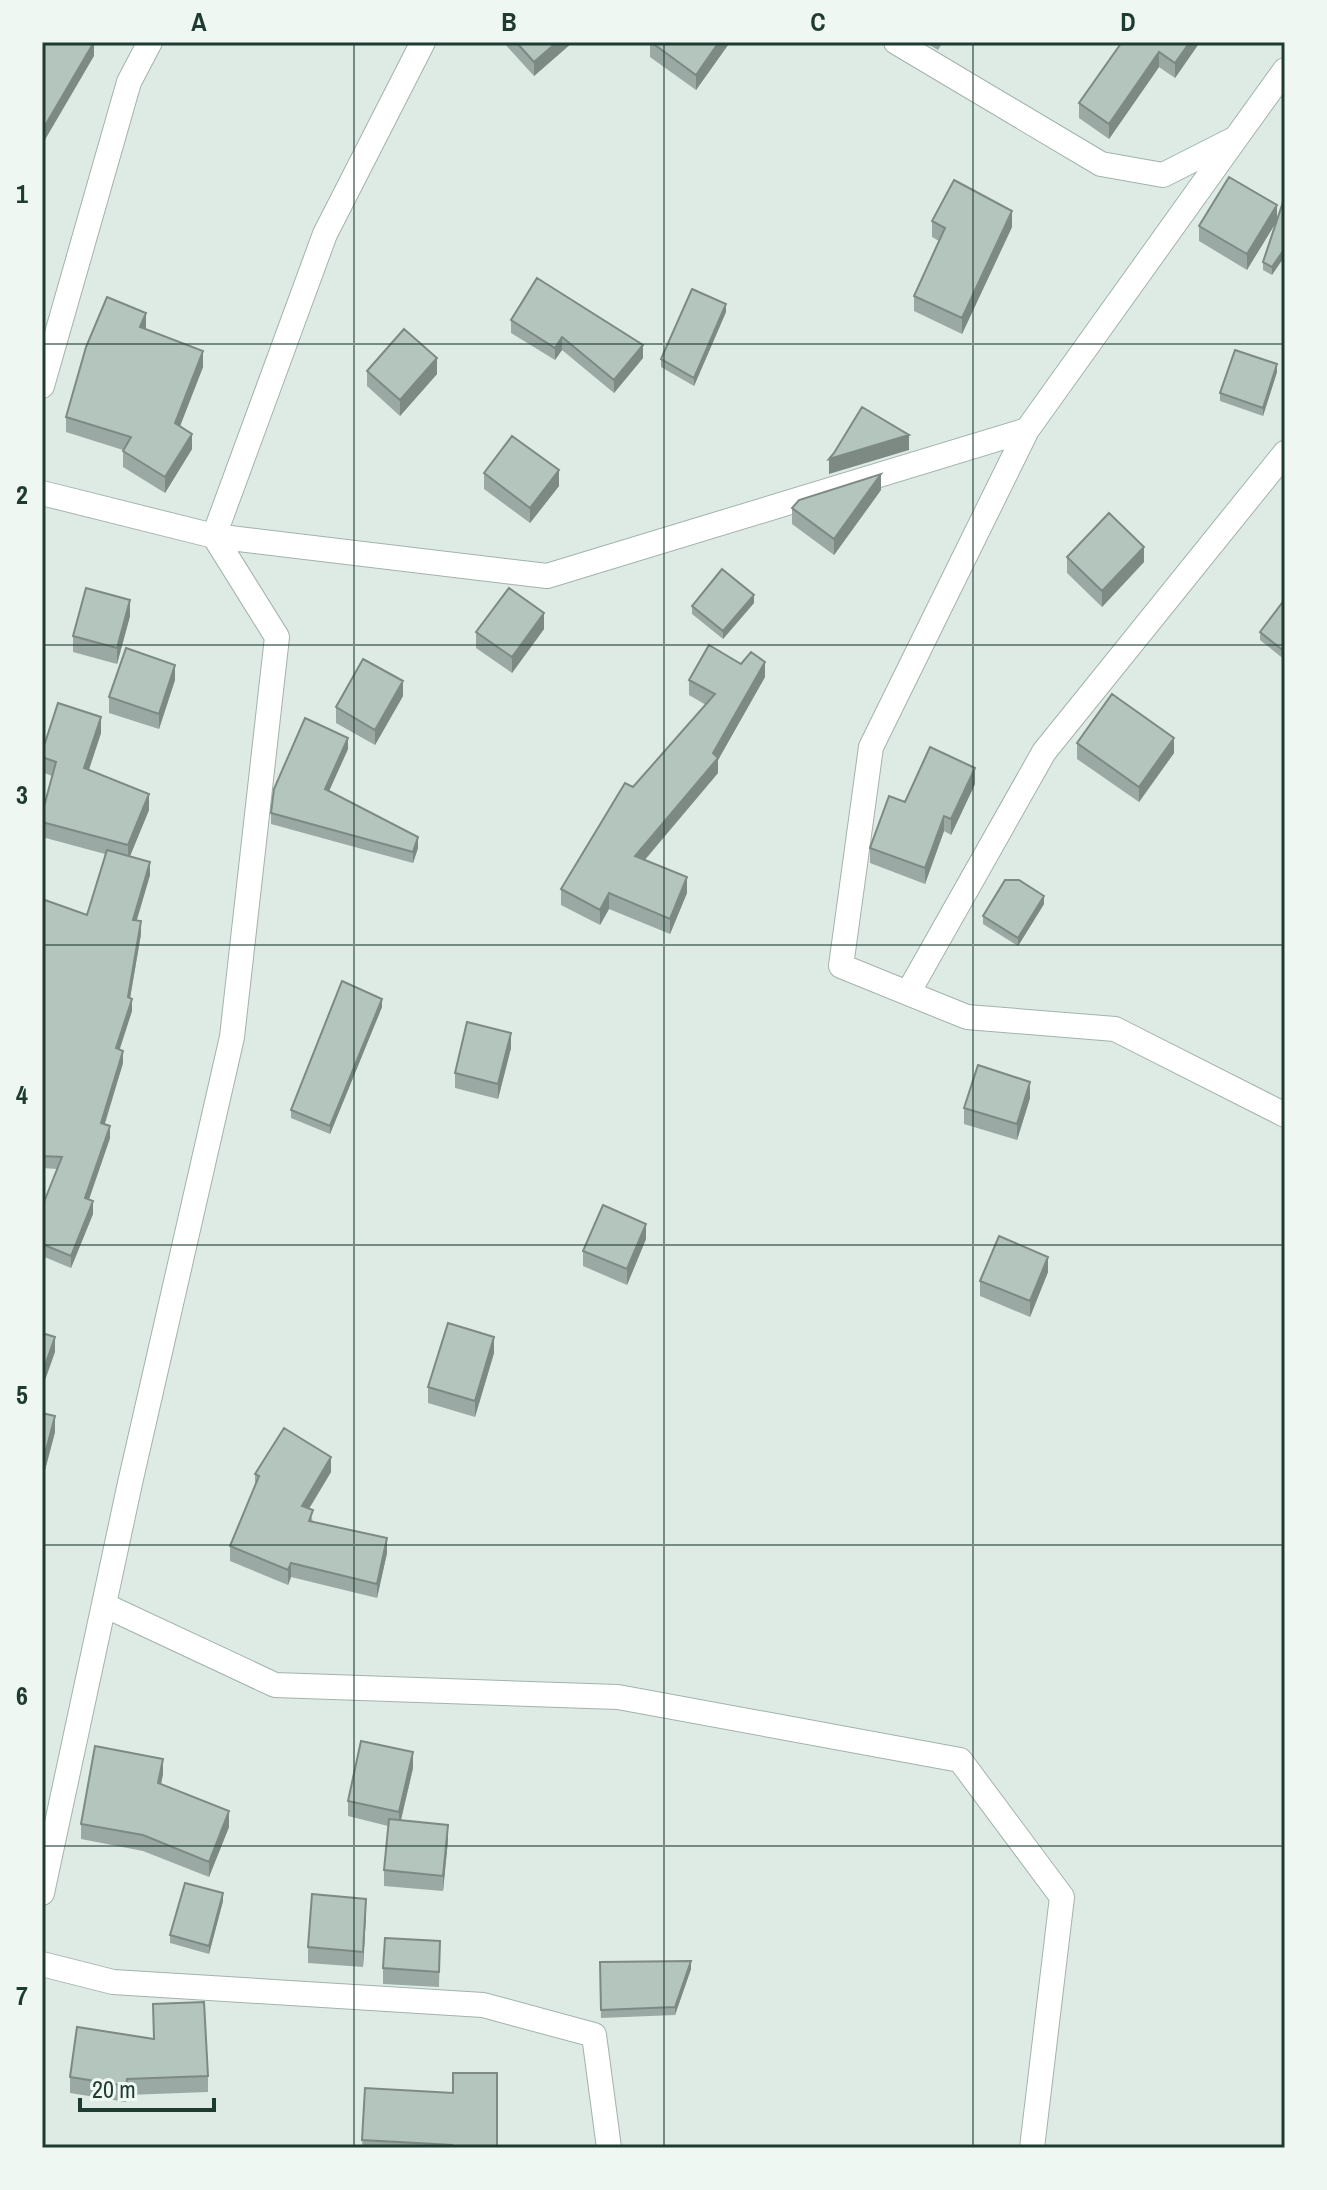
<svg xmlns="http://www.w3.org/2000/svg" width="1327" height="2190" viewBox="0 0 1327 2190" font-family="'Archivo Narrow',sans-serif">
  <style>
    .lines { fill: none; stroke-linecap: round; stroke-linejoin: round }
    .minor-casing { stroke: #a1b3ab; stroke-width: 26 }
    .minor { stroke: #fff; stroke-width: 24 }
    .wall { fill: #9aa9a3 }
    .shaded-wall { fill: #7d8a84 }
    .building { fill: #b3c5bd; stroke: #7d8a84; stroke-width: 2 }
    .grid { fill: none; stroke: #1e3b32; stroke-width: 2; stroke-opacity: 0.55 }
    .neatline { fill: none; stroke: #1e3b32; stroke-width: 3 }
    .grid-label { font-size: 26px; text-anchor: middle; font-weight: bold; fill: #1e3b32 }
  </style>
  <rect width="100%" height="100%" fill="#deebe4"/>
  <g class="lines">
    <defs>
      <path id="minor" d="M896,42L1101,164L1163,175L1236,138L1285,70
        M1236,138L1027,430L871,747L841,966L967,1017L1115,1029L1285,1115
        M42,386L129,82L150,42
        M42,493L214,536L547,576L1027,430
        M908,993L1044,752L1285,453
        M104,1605L275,1685L618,1697L960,1760L1062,1897L1032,2148
        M42,1893L130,1483L232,1037L277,637L214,536L325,234L423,42
        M42,1964L113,1982L483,2005L594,2035L609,2148"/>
    </defs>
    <!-- minor casing -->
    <use href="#minor" class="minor-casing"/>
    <!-- minor -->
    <use href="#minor" class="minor"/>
  </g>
  <!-- wall -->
  <path class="wall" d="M503,42H573L534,76Z
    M650,42H728V45L696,90L650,57Z
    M925,42H943L938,50Z
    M1122,42H1200L1175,78L1159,67L1109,139L1079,118V103Z
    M1285,196L1272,275L1263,270V262Z
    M1277,205L1247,270L1199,241V226Z
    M932,221L1012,227L962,334L914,311V296L939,241L932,237Z
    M726,312L694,386L661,367V359Z
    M511,320L643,358L614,393L562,350L555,360L511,333Z
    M146,329L203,367L180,426L192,449L165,493L123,467V450L66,432V417Z
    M367,371L437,374L400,416L367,386Z
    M1277,372L1263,416L1220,401V393Z
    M484,473L559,486L530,523L484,489Z
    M881,490L834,555L792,524V508Z
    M1067,557L1144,562L1102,607L1067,573Z
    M1285,599V660L1260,640V632Z
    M754,603L723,639L692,614V606Z
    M130,616L117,664L73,652V636Z
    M544,629L512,673L476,648V632Z
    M765,677L718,760V773L645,860L687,893L670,934L609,909L600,925L561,905V889L633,787L706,705L689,695V680Z
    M175,680L159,729L109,713V697Z
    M403,696L375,745L336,723V707Z
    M101,733L89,770L149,810L130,856L150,875L137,920L141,934L130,998L132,1011L119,1049L123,1063L105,1124L110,1138L89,1200L93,1214L71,1268L42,1256V1207L57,1169L42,1168V899L87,915L105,854L42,837V814L52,776L42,772V757Z
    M1077,743L1174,753L1139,802L1077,759Z
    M348,749L329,791L418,848L413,863L271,824V813Z
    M975,784L951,835L944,831L925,884L870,863V848Z
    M1044,904L1018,946L983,924V916Z
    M382,1007L330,1134L291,1118V1110Z
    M511,1048L498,1099L455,1088V1073Z
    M1030,1098L1017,1140L964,1124V1108Z
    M646,1239L627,1285L583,1266V1251Z
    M1048,1272L1030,1317L980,1296V1281Z
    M494,1353L475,1417L428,1403V1387Z
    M42,1413L55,1432L45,1470L42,1469Z
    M331,1472L309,1509L313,1522L387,1553L377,1598L291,1577L288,1585L230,1561V1546L255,1485V1474Z
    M413,1768L401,1820L448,1840L443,1891L384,1886V1870L388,1826L348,1816V1801Z
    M163,1774L161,1784L229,1827L209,1877L143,1851L81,1839V1824Z
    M223,1901L209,1954L170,1943V1935Z
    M366,1914L363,1967L308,1963V1947Z
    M440,1941L439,1987L383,1984V1968Z
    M600,1962L691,1969L675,2015L601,2018Z
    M208,2076V2092L127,2095L126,2102L70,2093V2077Z
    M365,2088L497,2148H362Z"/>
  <!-- shaded-wall -->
  <path class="shaded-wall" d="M94,42V56L46,138L42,149V135L46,124Z
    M557,42H573L534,76V62Z
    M719,42H728V45L696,90V75Z
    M1190,42H1200L1175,78V63Z
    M1159,52V67L1109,139V124Z
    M1277,205V221L1247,270V254Z
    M1012,211V227L962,334V318Z
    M1285,248V256L1272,275V267Z
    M726,304V312L694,386V378Z
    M146,313V329L140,327Z
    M562,337V350L555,360V348Z
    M643,345V358L614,393V380Z
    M203,351V367L175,439V423Z
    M437,358V374L400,416V400Z
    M1277,364V372L1263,416V408Z
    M192,434V449L165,493V477Z
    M909,435V450L829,474V459Z
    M559,470V486L530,523V508Z
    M881,474V490L834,555V539Z
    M1144,547V562L1102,607V591Z
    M754,595V603L723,639V631Z
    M130,600V616L117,664V648Z
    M544,613V629L512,673V657Z
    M765,662V677L718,760V773L635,871V856L713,753Z
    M175,665V680L159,729V714Z
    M403,681V696L375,745V730Z
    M101,717V733L84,784V768Z
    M348,738V749L325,800V789Z
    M1174,738V753L1139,802V787Z
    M975,768V784L951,835V819Z
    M149,794V810L128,861V845Z
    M944,816V831L925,884V868Z
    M418,837V848L413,863V852Z
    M150,862V875L133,932V920Z
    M687,877V893L670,934V919Z
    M609,893V909L600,925V910Z
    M1044,896V904L1018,946V938Z
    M141,921V934L128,1010V997Z
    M132,999V1011L116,1061V1048Z
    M382,999V1007L330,1134V1126Z
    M511,1033V1048L498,1099V1084Z
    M123,1051V1063L101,1135V1123Z
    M1030,1082V1098L1017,1140V1124Z
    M110,1126V1138L85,1210V1198Z
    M93,1201V1214L71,1268V1256Z
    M646,1224V1239L627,1285V1269Z
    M1048,1257V1272L1030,1317V1301Z
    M55,1337V1352L42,1389V1374Z
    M494,1337V1353L475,1417V1401Z
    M55,1416V1432L45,1470V1454Z
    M331,1457V1472L302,1520V1506Z
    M387,1538V1553L377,1598V1584Z
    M291,1563V1577L288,1585V1570Z
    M413,1752V1768L399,1828V1812Z
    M163,1759V1774L158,1798V1783Z
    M229,1811V1827L209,1877V1862Z
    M448,1825V1840L443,1891V1876Z
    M223,1893V1901L209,1954V1946Z
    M366,1899V1914L363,1967V1952Z
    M691,1961V1969L675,2015V2007Z"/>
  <!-- building -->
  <path class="building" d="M42,42H94L46,124L42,135Z
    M516,42H557L534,62Z
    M651,42H719L696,75Z
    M1122,42H1190L1175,63L1159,52L1109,124L1079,103Z
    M1229,177L1277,205L1247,254L1199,226Z
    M954,180L1012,211L962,318L914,296L945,228L932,221Z
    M1285,196V248L1272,267L1263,262Z
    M537,278L643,345L614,380L562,337L555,348L511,320Z
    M692,289L726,304L694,378L661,359Z
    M107,297L146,313L140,327L203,351L175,423L192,434L165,477L123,451L131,437L66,417L86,347Z
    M404,329L437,358L400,400L367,371Z
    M1235,350L1277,364L1263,408L1220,393Z
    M862,407L909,435L829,459L834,453Z
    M512,436L559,470L530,508L484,473Z
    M881,474L834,539L792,508L799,500Z
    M1109,513L1144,547L1102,591L1067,557Z
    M722,569L754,595L723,631L692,606Z
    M86,588L130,600L117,648L73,636Z
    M509,588L544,613L512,657L476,632Z
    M1285,599V652L1260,632Z
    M709,645L741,664L751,652L765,662L713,753L718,758L635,856L687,877L670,919L609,893L600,910L561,889L625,783L633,787L715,694L689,680Z
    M126,648L175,665L159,714L109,697Z
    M363,659L403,681L375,730L336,707Z
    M1112,694L1174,738L1139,787L1077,743Z
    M58,703L101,717L84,768L149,794L128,845L42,822V814L56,762L42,757V752Z
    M305,718L348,738L325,789L418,837L413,852L271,813L274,789Z
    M930,747L975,768L951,819L944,816L925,868L870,848L889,796L905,802Z
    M107,850L150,862L133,920L141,921L128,997L132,999L116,1048L123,1051L101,1123L110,1126L85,1198L93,1201L71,1256L42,1244V1207L62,1157L42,1156V899L87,915Z
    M1005,880H1019L1044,896L1018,938L983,916Z
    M342,981L382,999L330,1126L291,1110Z
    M467,1022L511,1033L498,1084L455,1073Z
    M978,1065L1030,1082L1017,1124L964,1108Z
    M603,1205L646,1224L627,1269L583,1251Z
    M999,1236L1048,1257L1030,1301L980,1281Z
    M448,1323L494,1337L475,1401L428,1387Z
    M42,1333L55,1337L42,1374Z
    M42,1413L55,1416L45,1454H42Z
    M284,1428L331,1457L302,1506L313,1510L309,1521L387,1538L377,1584L291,1563L288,1570L230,1546L259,1476L255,1474Z
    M361,1741L413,1752L399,1812L348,1801Z
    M95,1746L163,1759L158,1783L229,1811L209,1862L143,1835L81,1824Z
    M389,1819L448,1825L443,1876L384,1870Z
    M185,1883L223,1893L209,1946L170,1935Z
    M312,1894L366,1899L363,1952L308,1947Z
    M385,1938L440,1941L439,1972L383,1968Z
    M691,1961L675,2007L601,2010L600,1962Z
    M204,2002L208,2076L127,2079L126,2086L70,2077L77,2027L154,2039L153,2004Z
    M453,2073H497V2148H452V2145L362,2140L365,2088L453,2093Z"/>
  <!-- grid -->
  <path class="grid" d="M354,42V2148M664,42V2148M973,42V2148M42,344H1285M42,645H1285M42,945H1285M42,1245H1285M42,1545H1285M42,1846H1285"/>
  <!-- border -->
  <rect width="1327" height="2190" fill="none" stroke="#eef7f2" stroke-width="88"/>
  <!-- scale -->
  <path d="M80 2098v12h134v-12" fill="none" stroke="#1e3b32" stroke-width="4"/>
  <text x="92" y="2098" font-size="24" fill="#1e3b32" stroke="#eef7f2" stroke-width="6" paint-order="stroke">20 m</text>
  <rect x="44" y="44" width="1239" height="2102" class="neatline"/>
  <g class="grid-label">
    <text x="199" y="31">A</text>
    <text x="509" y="31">B</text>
    <text x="818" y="31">C</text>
    <text x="1128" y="31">D</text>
    <text x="22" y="203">1</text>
    <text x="22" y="504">2</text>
    <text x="22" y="804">3</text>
    <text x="22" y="1104">4</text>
    <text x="22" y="1404">5</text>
    <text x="22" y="1705">6</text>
    <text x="22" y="2005">7</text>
  </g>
</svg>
